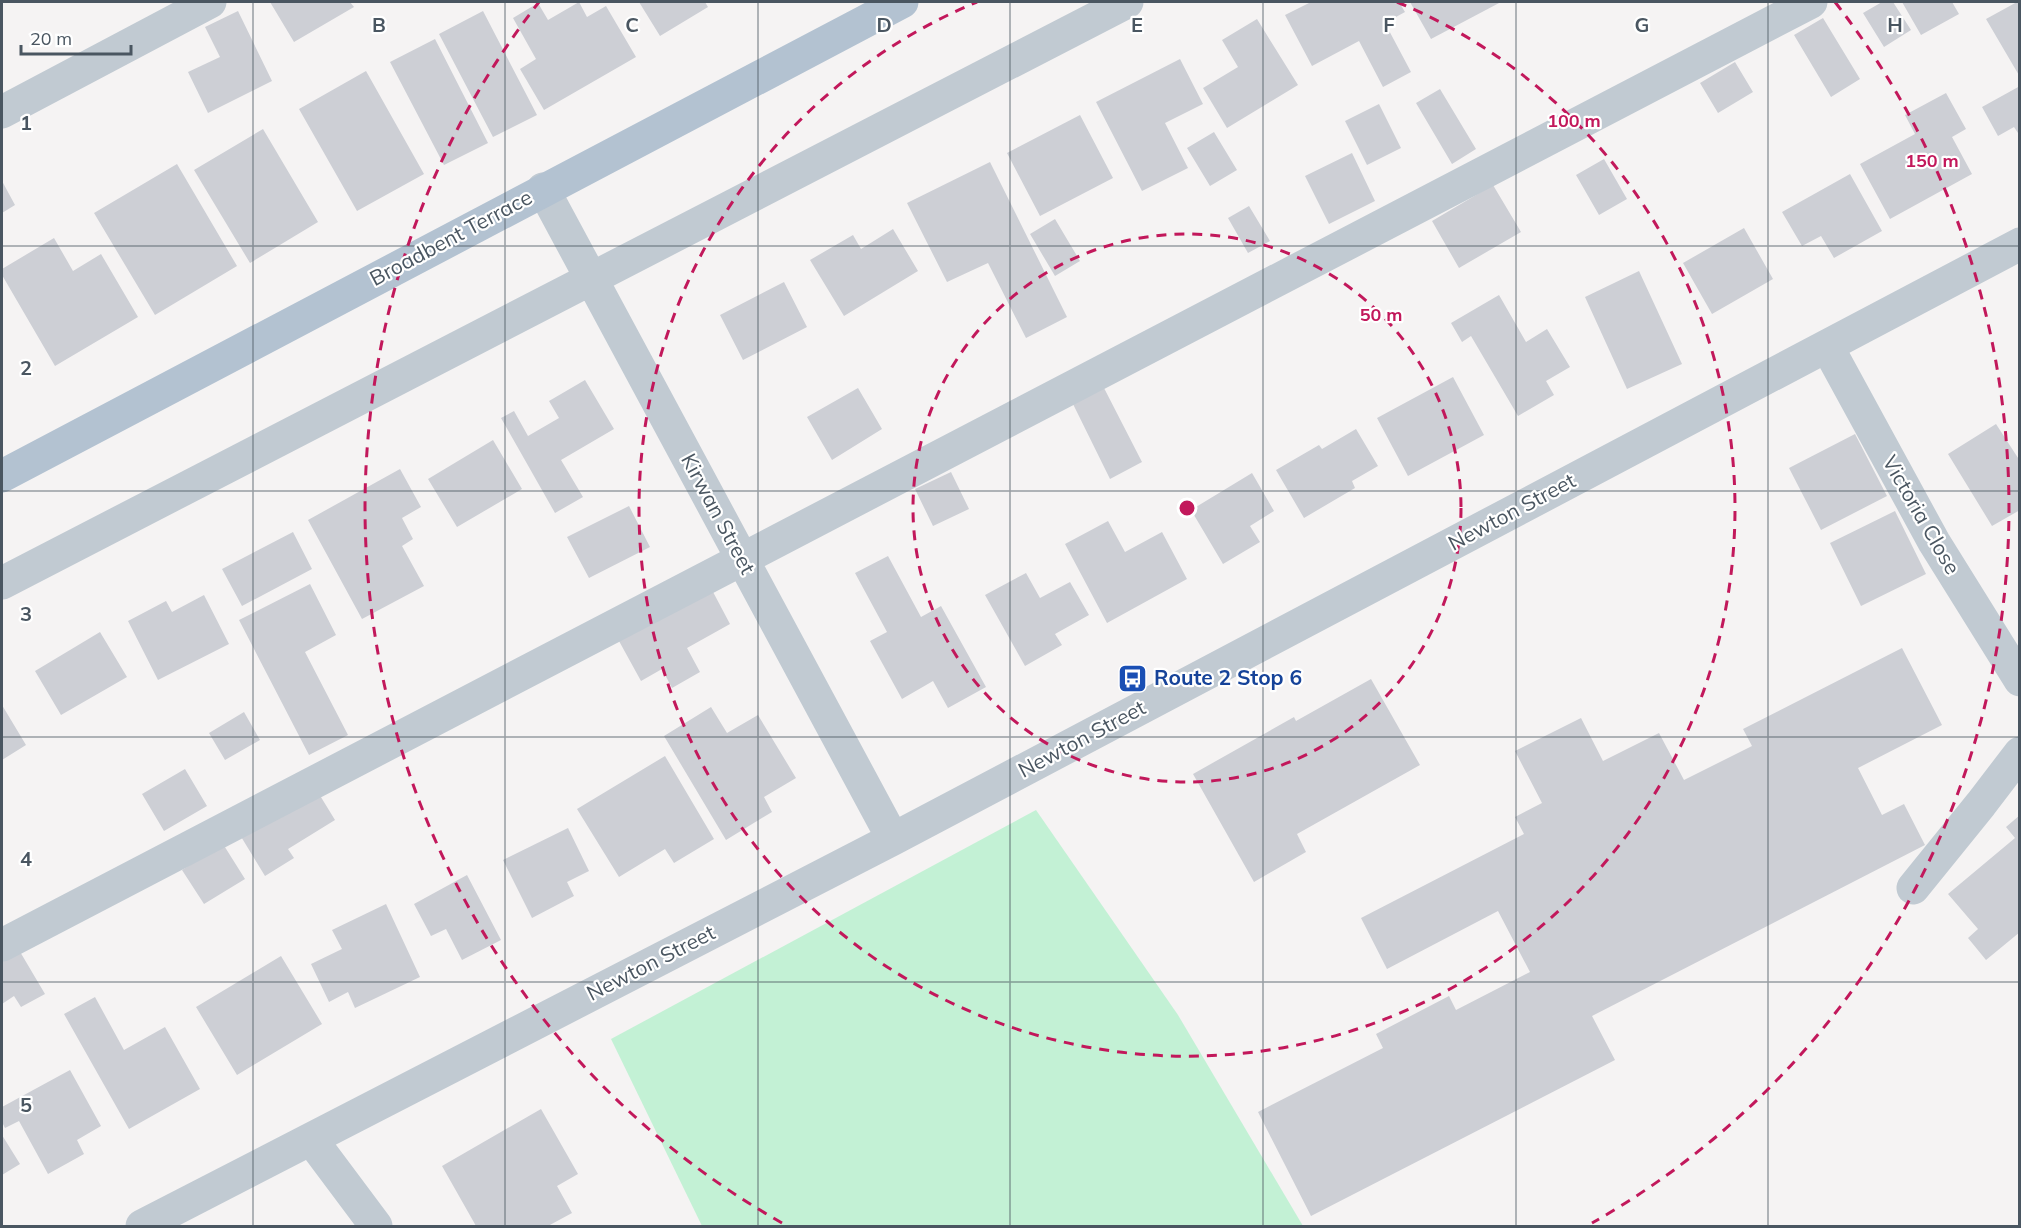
<svg xmlns="http://www.w3.org/2000/svg" width="2021" height="1228" viewBox="0 0 2021 1228" font-family="Mulish,sans-serif">
  <style>
    .green { fill: #c3f1d5 }
    .building { fill: #cdcfd5 }
    .lines { fill: none; stroke-linecap: round; stroke-linejoin: round }
    .minor { stroke: #c1cad2; stroke-width: 33 }
    .major { stroke: #b3c2d1; stroke-width: 33 }
    .grid { fill: none; stroke: #4a5661; stroke-width: 1.5; stroke-opacity: 0.55 }
    .ring { fill: none; stroke: #c2185b; stroke-width: 3; stroke-dasharray: 10 8 }
    .labels { text-anchor: middle; stroke-width: 4.5; stroke-linejoin: round; paint-order: stroke }
    .street-label { font-size: 21px; fill: #4a5661; stroke: #fff }
    .transit-label { font-size: 21px; font-weight: bold; fill: #164399; stroke: #fff; text-anchor: start }
    .grid-label { font-size: 20px; text-anchor: middle; font-weight: bold; fill: #4a5661; stroke: #fff; stroke-width: 4.5; stroke-linejoin: round; paint-order: stroke }
    .centre { fill: #c2185b; stroke: #fff; stroke-width: 3 }
    .ring-label { font-size: 18px; text-anchor: middle; font-weight: bold; fill: #c2185b; stroke: #fff; stroke-width: 4.5; stroke-linejoin: round; paint-order: stroke }
  </style>
  <rect width="100%" height="100%" fill="#f5f3f3"/>
  <!-- green -->
  <path class="green" d="M1036,810L1178,1015L1303,1226H702L611,1039Z"/>
  <!-- building -->
  <path class="building" d="M270,2H350L354,7L294,42Z
    M579,2L587,17L606,6L636,57L544,110L520,69L536,59L513,18L538,3L548,20Z
    M639,2H705L708,7L660,36Z
    M1311,2H1399L1405,12L1385,23L1411,72L1383,87L1359,41L1312,66L1285,15Z
    M1410,2H1501L1431,39Z
    M1882,2H1893L1911,30L1884,47L1863,13Z
    M1902,2H1952L1959,14L1921,35Z
    M2017,2H2020V77L1986,19Z
    M238,11L272,81L208,113L188,72L220,57L205,27Z
    M483,11L537,115L493,137L439,34Z
    M1823,18L1860,79L1831,97L1794,35Z
    M1257,19L1298,85L1227,128L1203,88L1238,67L1222,40Z
    M435,39L488,143L444,165L390,62Z
    M1180,59L1203,104L1165,123L1188,168L1142,191L1096,102Z
    M1735,62L1753,92L1718,113L1700,83Z
    M366,71L424,174L357,211L299,109Z
    M2020,86V136L2014,127L1998,136L1982,107Z
    M1440,89L1476,149L1452,164L1416,103Z
    M1946,93L1966,129L1952,137L1972,174L1890,219L1860,164L1915,134L1905,115Z
    M1379,104L1401,148L1367,165L1345,121Z
    M1080,115L1113,178L1040,216L1007,153Z
    M263,129L318,222L250,263L194,170Z
    M1214,132L1237,170L1210,186L1187,148Z
    M1352,153L1375,201L1329,224L1305,176Z
    M1604,159L1627,199L1599,215L1576,175Z
    M990,162L1067,317L1026,338L988,263L947,282L907,203Z
    M177,164L237,266L155,315L94,213Z
    M1850,174L1882,231L1834,258L1821,236L1802,246L1782,212Z
    M2,181L15,205L2,213Z
    M1493,185L1521,232L1459,268L1432,221Z
    M1249,206L1270,241L1248,253L1228,218Z
    M1055,219L1080,261L1055,276L1030,234Z
    M1744,228L1773,279L1712,314L1683,263Z
    M893,229L918,271L844,316L810,260L853,235L861,249Z
    M54,238L73,271L101,254L138,317L55,366L2,275V269Z
    M1639,271L1682,364L1627,389L1585,297Z
    M784,282L807,327L743,360L720,315Z
    M1499,295L1526,342L1547,329L1570,367L1546,381L1554,395L1518,416L1471,336L1462,342L1451,323Z
    M1453,377L1484,435L1408,476L1377,418Z
    M585,380L614,429L561,460L583,497L555,513L501,418L514,411L528,436L559,418L549,401Z
    M858,388L882,429L832,460L807,417Z
    M1104,388L1142,462L1110,479L1073,404Z
    M1996,424L2020,461V510L1992,526L1948,454Z
    M1356,429L1378,466L1352,481L1355,488L1304,518L1276,470L1319,445L1322,449Z
    M1855,434L1887,496L1821,530L1789,468Z
    M493,440L522,489L457,527L428,479Z
    M400,469L421,507L402,518L413,539L402,546L424,586L362,619L308,520Z
    M951,472L969,509L933,526L915,489Z
    M1252,473L1274,511L1250,526L1260,542L1223,564L1191,510Z
    M629,506L650,547L589,578L567,537Z
    M1895,511L1926,574L1861,606L1830,543Z
    M1108,521L1125,552L1162,532L1187,579L1107,623L1065,544Z
    M293,532L312,569L242,606L222,569Z
    M888,556L921,617L941,606L986,687L948,708L933,681L902,699L870,641L887,632L855,573Z
    M1026,573L1040,598L1070,582L1089,615L1055,634L1062,645L1025,666L985,595Z
    M310,584L336,635L305,652L348,735L309,755L239,620Z
    M712,590L730,624L687,648L700,672L672,688L662,669L641,681L619,641Z
    M204,595L229,644L158,680L128,621L166,601L172,612Z
    M100,632L127,677L61,715L35,671Z
    M1902,648L1942,725L1858,768L1882,815L1904,804L1925,845L1592,1016L1615,1060L1311,1216L1258,1112L1383,1048L1376,1034L1449,996L1456,1010L1530,972L1498,911L1387,969L1361,918L1524,834L1515,817L1542,803L1515,751L1581,718L1603,761L1659,733L1684,780L1752,746L1743,729Z
    M1371,679L1420,765L1297,834L1306,852L1254,882L1193,774L1294,717L1296,721Z
    M2,705L26,745L2,760Z
    M711,707L727,733L758,715L796,778L764,797L772,812L726,840L664,736Z
    M244,712L260,740L225,760L209,733Z
    M665,756L714,839L674,863L665,849L619,877L577,809Z
    M185,769L207,806L164,831L142,794Z
    M316,789L335,820L288,849L294,858L265,876L240,835Z
    M2020,815V932L1986,960L1968,938L1978,929L1948,894L2015,838L2006,827Z
    M568,828L589,871L567,882L574,896L532,918L503,860Z
    M223,844L245,879L204,904L182,870Z
    M467,875L501,940L462,960L446,929L431,936L414,904Z
    M386,904L420,977L355,1008L348,992L329,1002L311,964L342,949L332,930Z
    M19,950L45,994L21,1007L14,996L2,1004V961Z
    M281,956L322,1024L237,1075L196,1007Z
    M95,997L124,1050L165,1027L200,1089L129,1129L64,1014Z
    M70,1070L101,1126L77,1140L84,1154L48,1174L19,1121L5,1128L2,1122V1107Z
    M541,1109L578,1174L557,1186L572,1213L548,1226H476L442,1166Z
    M2,1135L20,1164L2,1175Z"/>
  <g class="lines">
    <!-- minor -->
    <path class="minor" d="M2,112L210,2
      M543,189L893,839
      M1827,346L1934,542L2020,680
      M2,583L1127,2
      M1913,888L1981,804L2020,753
      M2,945L1811,2
      M311,1139L376,1226
      M142,1226L893,839L2020,244"/>
    <!-- major -->
    <path class="major" d="M2,476L902,2"/>
  </g>
  <!-- grid -->
  <path class="grid" d="M253,2V1226M505,2V1226M758,2V1226M1010,2V1226M1263,2V1226M1516,2V1226M1768,2V1226M2,246H2020M2,491H2020M2,737H2020M2,982H2020"/>
  <!-- distance rings -->
  <g class="ring">
    <circle cx="1187" cy="508" r="274"/>
    <path d="M1397 2A548 548 0 1 1 977 2"/>
    <path d="M782 1223A822 822 0 0 1 539 2M1835 2A822 822 0 0 1 1592 1223"/>
  </g>
  <!-- icons -->
  <defs>
    <symbol id="bus-square" viewBox="-11 -11 22 22"><rect x="-9" y="-9" width="18" height="18" rx="4" fill="#1a4fb4" stroke="#fff"/><path d="M-5-6H5V4H4V6H2V4H-2V6H-4V4H-5ZM-3.5-4V0h7V-4ZM-3.5 1.2v1.5H-2V1.2ZM2 1.2v1.5H3.5V1.2Z" fill="#fff"/></symbol>
  </defs>
  <g fill-rule="evenodd">
    <use href="#bus-square" x="1116" y="662" width="33" height="33"/>
  </g>
  <g class="labels">
    <!-- street labels -->
    <g class="street-label">
      <text transform="translate(451 238) rotate(-28)" y="7">Broadbent Terrace</text>
      <text transform="translate(1512 512) rotate(-28)" y="7">Newton Street</text>
      <text transform="translate(718 514) rotate(62)" y="7">Kirwan Street</text>
      <text transform="translate(1921 515) rotate(60)" y="7">Victoria Close</text>
      <text transform="translate(1082 739) rotate(-28)" y="7">Newton Street</text>
      <text transform="translate(651 963) rotate(-27)" y="7">Newton Street</text>
    </g>
    <!-- transit labels -->
    <g class="transit-label">
      <text x="1154" y="685">Route 2 Stop 6</text>
    </g>
  </g>
  <g class="grid-label">
    <text x="379" y="32">B</text>
    <text x="632" y="32">C</text>
    <text x="884" y="32">D</text>
    <text x="1137" y="32">E</text>
    <text x="1389" y="32">F</text>
    <text x="1642" y="32">G</text>
    <text x="1895" y="32">H</text>
    <text x="26" y="130">1</text>
    <text x="26" y="375">2</text>
    <text x="26" y="621">3</text>
    <text x="26" y="866">4</text>
    <text x="26" y="1112">5</text>
  </g>
  <circle cx="1187" cy="508" r="9" class="centre"/>
  <g class="ring-label">
    <text x="1574" y="127">100 m</text>
    <text x="1932" y="167">150 m</text>
    <text x="1381" y="321">50 m</text>
  </g>
  <!-- border -->
  <rect width="2021" height="1228" fill="none" stroke="#4a5661" stroke-width="6"/>
  <!-- scale -->
  <path d="M21 45v9h110v-9" fill="none" stroke="#4a5661" stroke-width="3"/>
  <text x="30" y="45" font-size="18" fill="#4a5661" stroke="#ffffff" stroke-width="4.5" paint-order="stroke">20 m</text>
</svg>
